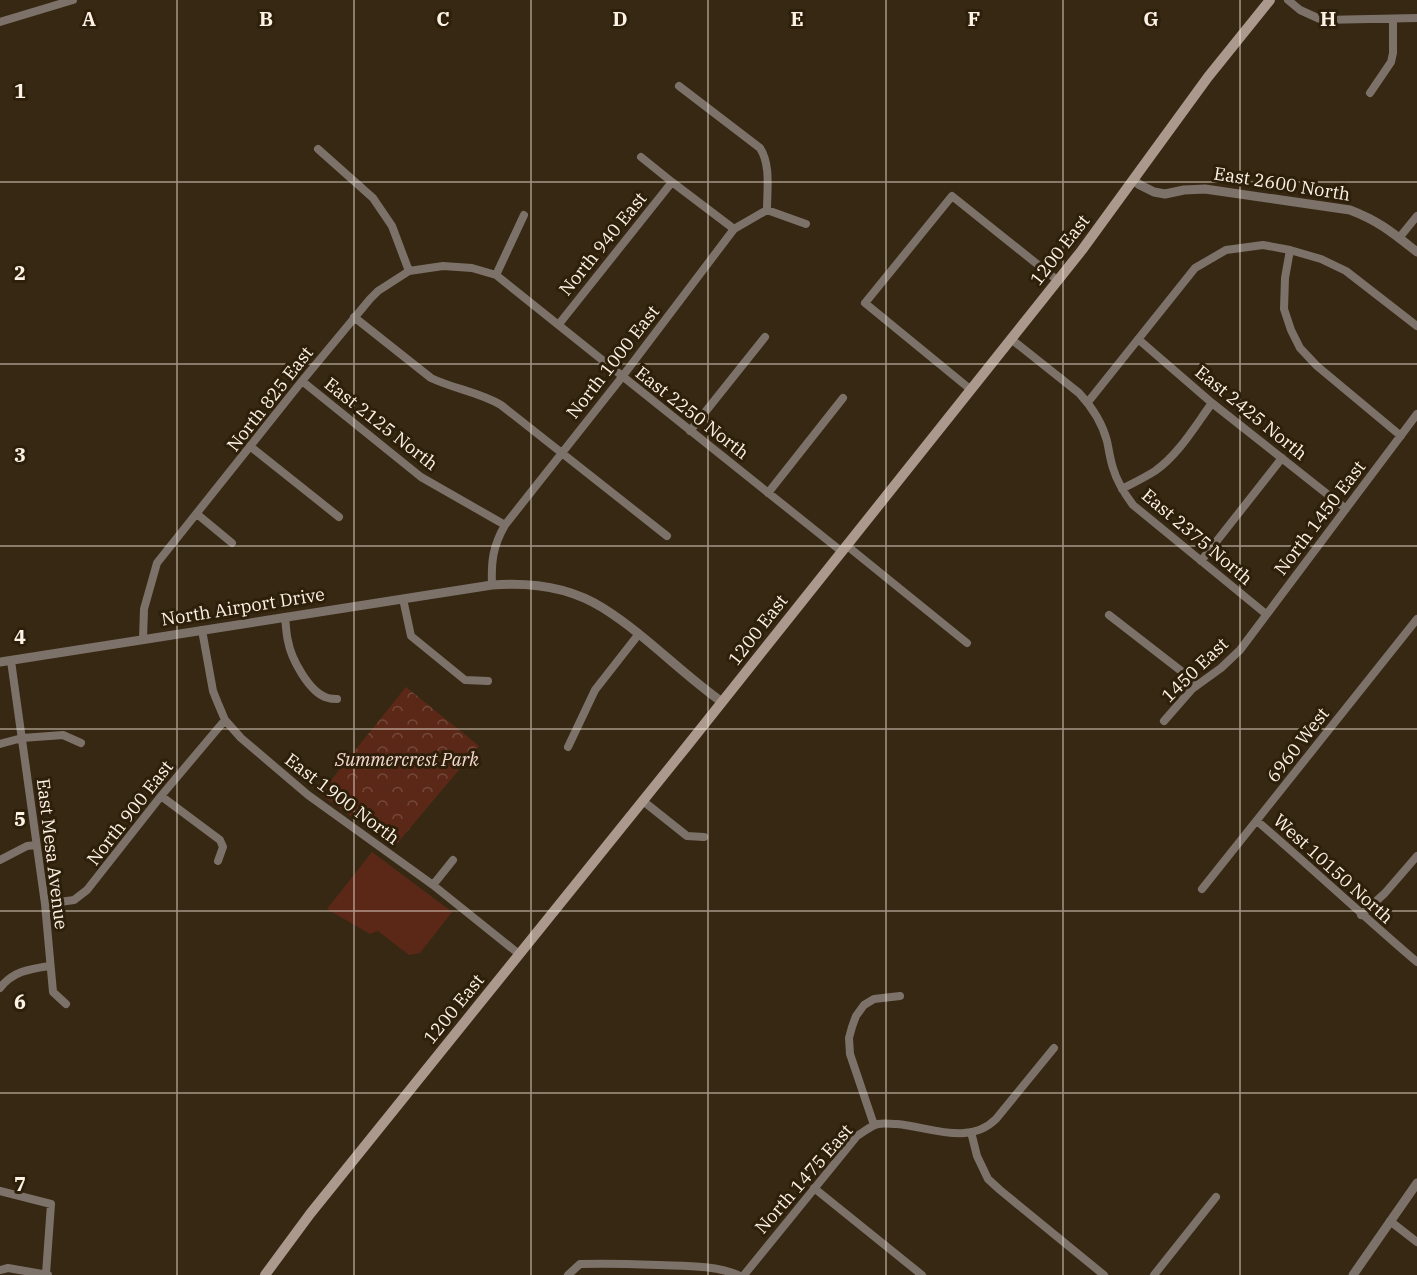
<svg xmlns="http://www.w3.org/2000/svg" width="1417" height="1275" viewBox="0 0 1417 1275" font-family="'IBM Plex Serif',serif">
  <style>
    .green { fill: #5b2818 }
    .park { fill: url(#park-crowns) }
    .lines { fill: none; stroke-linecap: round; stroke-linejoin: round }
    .minor { stroke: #7d726a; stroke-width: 8 }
    .tertiary { stroke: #7d726a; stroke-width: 9 }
    .secondary { stroke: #ab998d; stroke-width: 10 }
    .grid { fill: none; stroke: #fcf2e5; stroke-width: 1.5; stroke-opacity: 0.55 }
    .labels { text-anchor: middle; stroke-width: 6; stroke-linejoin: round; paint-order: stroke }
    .street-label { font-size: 18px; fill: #fcf2e5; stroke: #2d1f09 }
    .park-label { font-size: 18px; font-style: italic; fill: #f6dbd3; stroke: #2d1f09 }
    .grid-label { font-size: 20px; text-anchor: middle; font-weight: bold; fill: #fcf2e5; stroke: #2d1f09; stroke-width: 6; stroke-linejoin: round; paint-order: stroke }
  </style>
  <defs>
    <pattern id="park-crowns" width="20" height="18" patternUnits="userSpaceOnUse" patternTransform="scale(1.5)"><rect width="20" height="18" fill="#5b2818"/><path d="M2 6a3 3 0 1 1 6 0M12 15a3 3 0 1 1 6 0" fill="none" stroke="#734839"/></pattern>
  </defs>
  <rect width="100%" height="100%" fill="#372813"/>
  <!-- green -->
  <path class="green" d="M372,852L452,912L420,953L409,955L378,931L370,934L327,909Z"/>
  <!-- park -->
  <path class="park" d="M406,687L479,746L394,847L320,794Z"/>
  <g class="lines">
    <!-- minor -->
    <path class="minor" d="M1288,0L1300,10L1322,20L1417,18
      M0,22L73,0
      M679,86L760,148C771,165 767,190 767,210
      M1370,93L1391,62L1393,53V19
      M318,149L373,198L392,226L409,271
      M641,157L672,182L734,229
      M1399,238L1417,216
      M1290,250L1285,278L1284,309L1291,330L1300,348L1317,366L1401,436
      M496,275L524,215
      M354,317L431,378C454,389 479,392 501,405L667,536
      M559,324L672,182
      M1011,339L1079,393C1092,407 1102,422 1107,441C1109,450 1110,459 1113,468C1117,482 1124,493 1133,505L1266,614
      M1138,339L1212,403L1346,509
      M302,381L421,477L505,525
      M970,389L865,303L952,196L1057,280
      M1088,402L1195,268L1226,250L1263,245L1290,250L1321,259L1346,271L1417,326
      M690,431L765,337
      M251,447L339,517
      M1122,489C1133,483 1144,478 1155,471C1179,454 1195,426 1212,403
      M768,493L843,398
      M197,514L232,543
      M846,545L967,643
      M1201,561L1282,458
      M492,585C491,561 493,546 505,525L622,377L734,229L767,210L806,224
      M403,599L411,636L465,680L488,681
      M1109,615L1198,684
      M285,617C286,625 286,633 288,641C291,658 309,693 328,698C331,699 334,699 337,699
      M202,630L213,691L217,701L225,720L241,738L308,795L433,885L519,954
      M143,639L144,609L157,563L302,381L370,299L378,291L409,271L443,266L472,268L496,275L841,551
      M11,661L45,904L53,992L66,1004
      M1164,721L1192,689L1221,668L1240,650L1417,414
      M0,744L22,738L63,735L81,743
      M568,747L595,690L638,635
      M161,796L220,840L223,847L218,861
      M643,801L687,836L704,837
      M1257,821C1311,867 1363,916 1417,962
      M0,860L27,846L36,845
      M433,885L453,860
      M1202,889L1417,619
      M45,904L74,900L87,890L161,796L225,720
      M1361,915L1385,893L1417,856
      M0,988C13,971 30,969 50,966
      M874,1125L850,1054L849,1038L852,1027L856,1016L864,1005L874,999L900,996
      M971,1132L977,1156L988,1179L1000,1190L1104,1275
      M814,1188L922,1275
      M0,1191L51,1204L46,1274
      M1390,1221L1417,1242
      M0,1270L8,1268L48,1275
      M568,1275L580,1264C607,1263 633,1264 660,1265C685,1266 714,1265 738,1275
      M744,1275L857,1136C864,1132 870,1126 878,1124C884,1123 890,1124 897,1124C930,1127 969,1146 996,1119L1054,1048
      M1154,1275L1216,1197"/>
    <!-- tertiary -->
    <path class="tertiary" d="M1133,180L1140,185L1154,192L1165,194L1184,190L1205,189L1350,210C1379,221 1393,233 1417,252
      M0,662L492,585C530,582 570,587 603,608C646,635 681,673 722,702
      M1353,1275L1417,1183"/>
    <!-- secondary -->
    <path class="secondary" d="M265,1275L310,1214L687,746L1082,250L1208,77L1270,0"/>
  </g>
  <!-- grid -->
  <path class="grid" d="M177,0V1275M354,0V1275M531,0V1275M708,0V1275M886,0V1275M1063,0V1275M1240,0V1275M0,182H1417M0,364H1417M0,546H1417M0,729H1417M0,911H1417M0,1093H1417"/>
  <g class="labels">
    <!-- street labels -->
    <g class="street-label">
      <text transform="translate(1282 184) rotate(9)" y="6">East 2600 North</text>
      <text transform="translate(603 244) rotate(-51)" y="6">North 940 East</text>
      <text transform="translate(1060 250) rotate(-52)" y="6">1200 East</text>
      <text transform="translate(613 362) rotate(-52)" y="6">North 1000 East</text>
      <text transform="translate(270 399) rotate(-52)" y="6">North 825 East</text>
      <text transform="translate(692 413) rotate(38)" y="6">East 2250 North</text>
      <text transform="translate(1251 413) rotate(39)" y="6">East 2425 North</text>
      <text transform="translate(381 424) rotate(38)" y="6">East 2125 North</text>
      <text transform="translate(1320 518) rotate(-53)" y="6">North 1450 East</text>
      <text transform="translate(1197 537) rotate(40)" y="6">East 2375 North</text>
      <text transform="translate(243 607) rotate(-9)" y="6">North Airport Drive</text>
      <text transform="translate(758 630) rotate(-52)" y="6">1200 East</text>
      <text transform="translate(1195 670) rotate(-44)" y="6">1450 East</text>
      <text transform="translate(1298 745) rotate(-52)" y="6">6960 West</text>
      <text transform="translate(342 799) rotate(37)" y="6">East 1900 North</text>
      <text transform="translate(130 813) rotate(-52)" y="6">North 900 East</text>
      <text transform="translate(52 854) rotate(83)" y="6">East Mesa Avenue</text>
      <text transform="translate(1333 869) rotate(42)" y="6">West 10150 North</text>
      <text transform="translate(454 1009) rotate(-51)" y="6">1200 East</text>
      <text transform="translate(804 1179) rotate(-49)" y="6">North 1475 East</text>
    </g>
    <!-- park labels -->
    <g class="park-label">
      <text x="407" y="766">Summercrest Park</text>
    </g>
  </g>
  <g class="grid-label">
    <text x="89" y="26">A</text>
    <text x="266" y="26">B</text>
    <text x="443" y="26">C</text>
    <text x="620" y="26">D</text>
    <text x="797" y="26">E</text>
    <text x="974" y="26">F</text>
    <text x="1151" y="26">G</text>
    <text x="1328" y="26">H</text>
    <text x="20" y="98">1</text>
    <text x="20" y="280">2</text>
    <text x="20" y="462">3</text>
    <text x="20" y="644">4</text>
    <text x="20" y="826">5</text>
    <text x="20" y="1009">6</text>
    <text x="20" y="1191">7</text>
  </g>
</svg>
